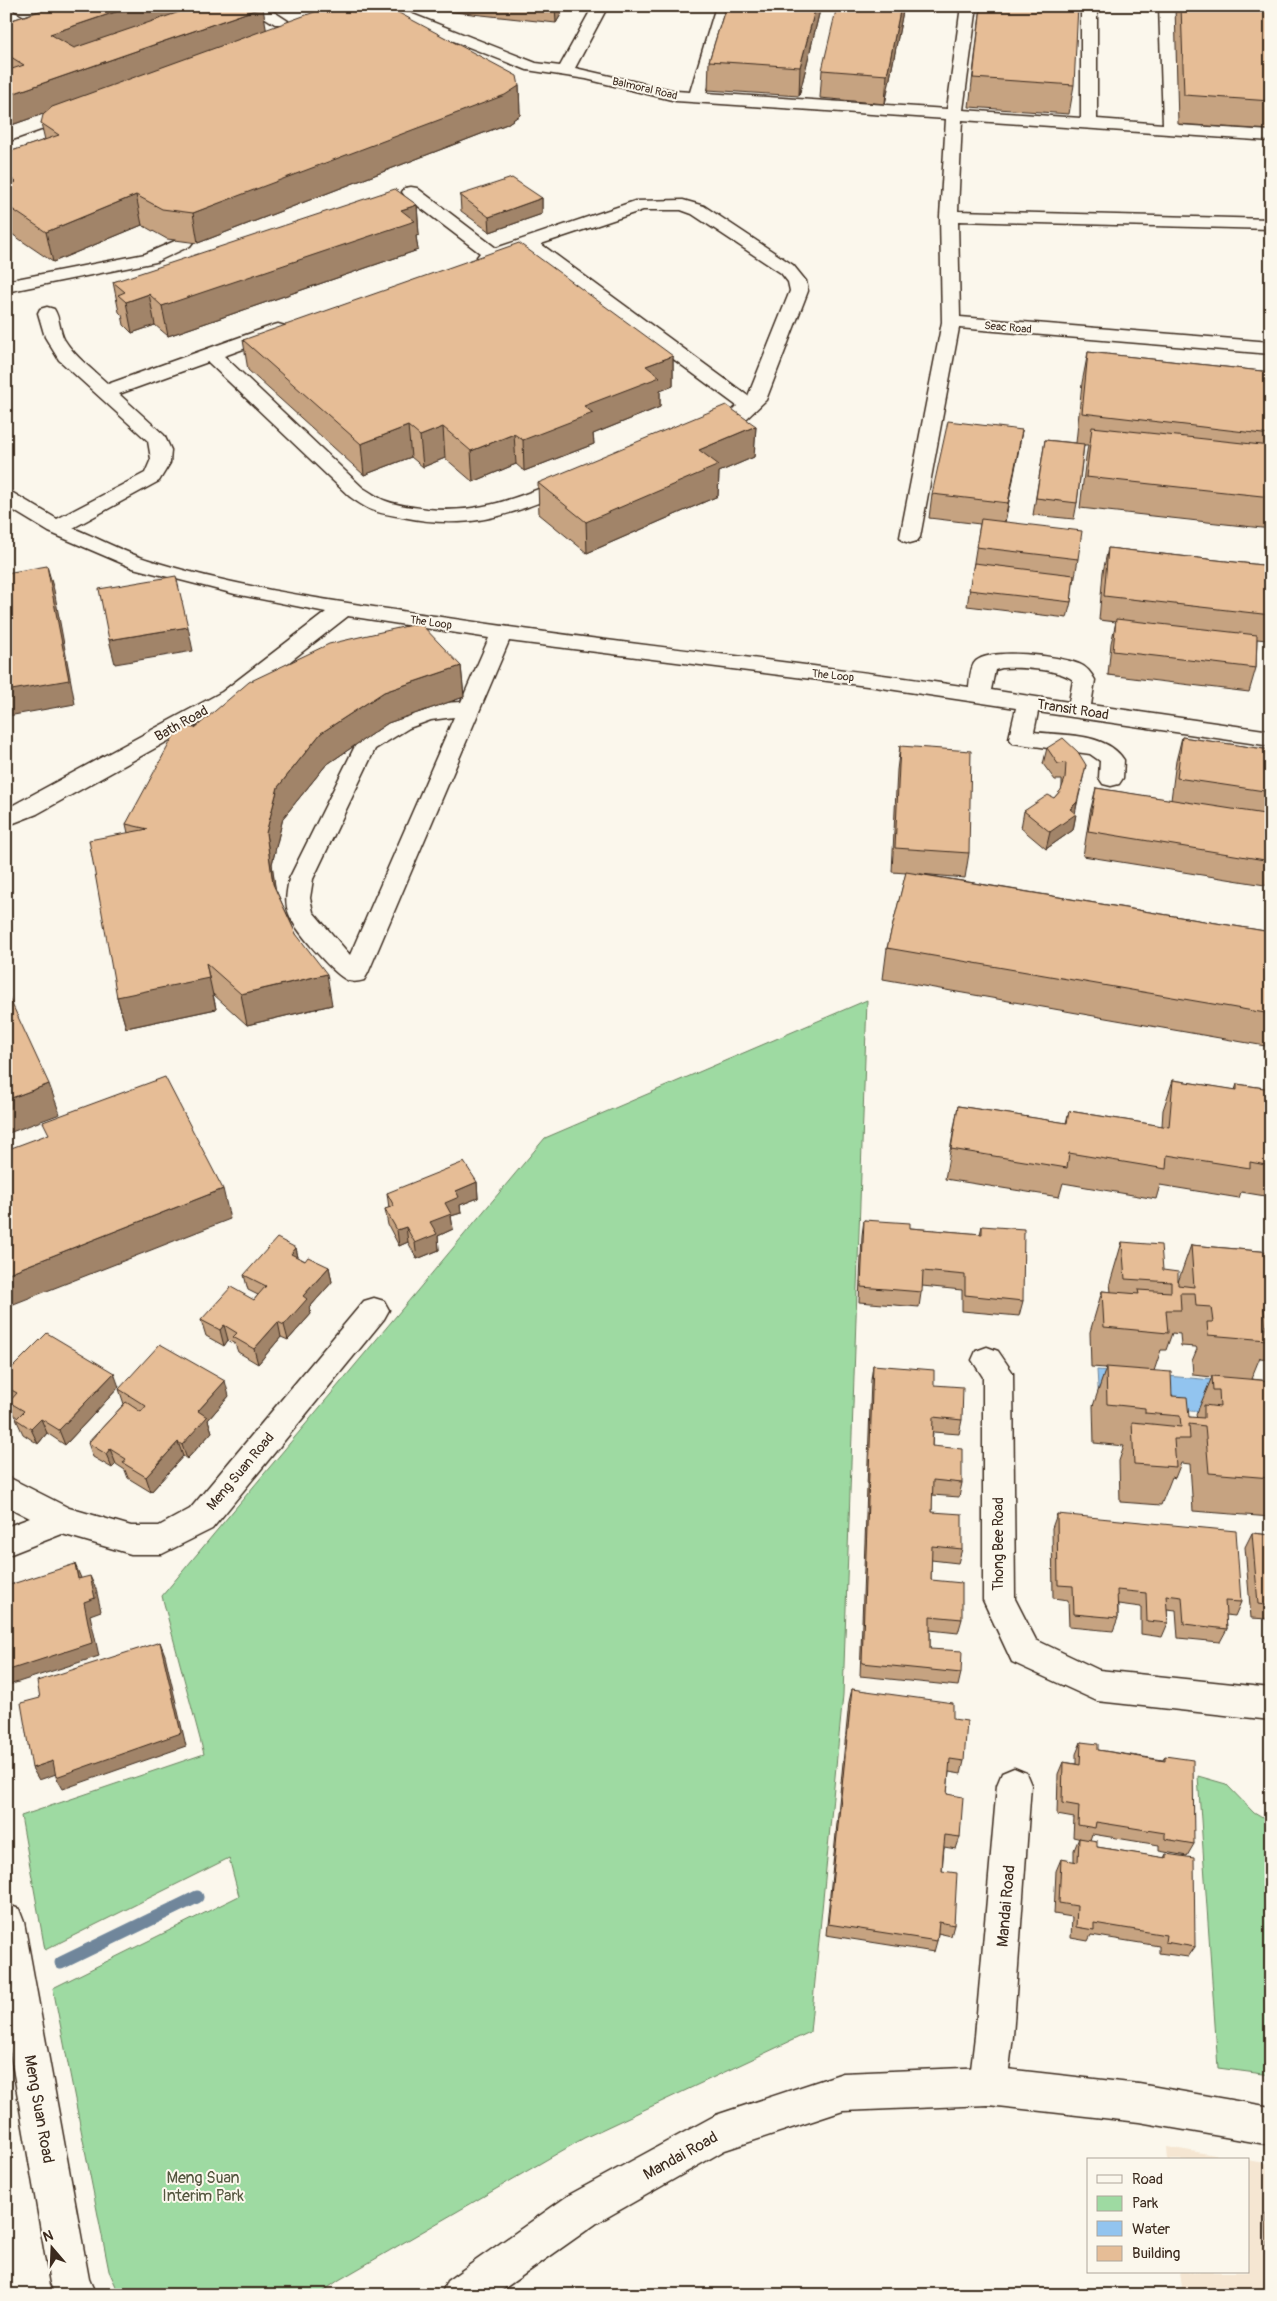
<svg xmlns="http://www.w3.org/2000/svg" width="1277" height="2301" viewBox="0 0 1277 2301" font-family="Pangolin,sans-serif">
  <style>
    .built { fill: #f5e6d2 }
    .green { fill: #9edaa2; stroke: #6c8260 }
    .water { fill: #92c4ef; stroke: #6f869b }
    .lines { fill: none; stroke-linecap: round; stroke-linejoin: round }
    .stream { stroke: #6f869b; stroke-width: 13 }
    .minor-casing { stroke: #3b2a1e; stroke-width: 3 }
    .major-casing { stroke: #3b2a1e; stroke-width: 3 }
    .minor { fill: #fbf7ec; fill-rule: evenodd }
    .major { fill: #fbf7ec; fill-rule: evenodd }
    .wall { fill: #c6a381; stroke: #3b2a1e; fill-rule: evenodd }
    .shaded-wall { fill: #a18469; stroke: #3b2a1e }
    .building { fill: #e6bd96; stroke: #3b2a1e }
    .labels { text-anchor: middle; stroke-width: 4; stroke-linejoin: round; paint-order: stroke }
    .far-street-label { font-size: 11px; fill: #3b2a1e; stroke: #fbf7ec }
    .street-label { font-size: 14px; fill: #3b2a1e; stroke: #fbf7ec }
    .near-street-label { font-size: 16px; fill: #3b2a1e; stroke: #fbf7ec }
    .near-park-label { font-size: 16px; fill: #54563f; stroke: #fbf7ec }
  </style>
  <rect width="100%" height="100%" fill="#fbf7ec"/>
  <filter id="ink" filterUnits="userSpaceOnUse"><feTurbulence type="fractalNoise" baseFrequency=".02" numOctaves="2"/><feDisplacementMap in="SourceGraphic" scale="10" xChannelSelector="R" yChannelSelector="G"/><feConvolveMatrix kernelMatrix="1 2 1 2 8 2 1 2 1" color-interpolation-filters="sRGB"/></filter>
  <g filter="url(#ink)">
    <!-- built -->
    <path class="built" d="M1167,2147L1245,2160H1168Z
      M1248,2160L1271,2164V2295H1183L1180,2272H1248Z"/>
    <!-- green -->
    <path class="green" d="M867,1000L843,1695L810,2032L584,2138L339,2280L318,2295H120L109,2271L53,1988L239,1896L229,1858L45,1950L21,1816L204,1754L162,1596L545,1138Z
      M1198,1776L1226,1784L1254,1813L1271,1823V2075L1218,2068Z"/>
    <!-- water -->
    <path class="water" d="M1097,1370L1271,1385V1418L1099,1403Z"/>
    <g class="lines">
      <!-- stream -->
      <path class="stream" d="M61,1963L197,1897"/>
      <defs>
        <path id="minor" d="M246,6H265L288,21L285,24H275Z
          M371,6H392L536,63L560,66L593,6H608L575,68L676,91L690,92L716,6H732L706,93L947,109L961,6H977L963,110L1081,118V6H1097V119L1163,124L1159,6H1175L1179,125L1271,131V141L962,120L958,211L1271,219V229L958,221L960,317L1271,342V354L959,328L920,537L917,541L910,543L903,541L900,537L942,322L940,216L946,119L676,101L586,79L527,70L373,9Z
          M6,7L34,23L37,26L34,29H24L6,19Z
          M79,118L85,120L87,123L85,126L6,155V144Z
          M411,187L417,188L496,248L635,201L683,200L704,206L793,265L806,281L808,291L766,400L744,421L714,434L707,436L700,434L697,430L700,426L730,413L737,406L526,250L486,262L480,261L477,257L480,253L405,196L402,192L405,188ZM643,210H681L692,214L781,273L788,282L790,291L748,396L541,244Z
          M184,237L190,238L193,242L190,246L156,262L6,292V281L145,254Z
          M47,307L54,309C60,318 59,329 64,339C75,357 93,370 108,384L271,326L278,324L285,326L287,330L285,334L224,356L363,488C370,492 378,498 386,501C399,506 414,507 427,509C483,514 517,497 567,478L574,476L581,478L584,482L581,486C516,512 475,532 402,517C392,515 381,514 372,510C364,507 356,501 349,496L208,362L119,394L164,435L171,450L170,463L159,481L73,528C98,538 123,552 149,560C243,590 344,602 441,617C617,644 794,661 969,687C970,680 970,666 976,661C992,647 1060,656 1079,664C1087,667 1091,673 1095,680L1091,705L1271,731V746L1038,712L1034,732C1064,736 1106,732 1124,760L1123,778L1119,784L1111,786L1103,784L1099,778L1100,761L1090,754L1013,743L1009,738L1016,708L875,687L509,641L368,973L364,980C357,982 352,983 345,979C331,971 294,929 289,914C284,902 287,891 289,879L358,740L380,724L406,712L442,703L461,702L489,638L348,616L238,702L37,814L6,826V809L222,692L326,612L235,594L133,568L49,532L6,506V491L13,493L57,519L145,473L151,459L148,441L59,360L45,337L38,313L40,309ZM1002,668C1020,667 1059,669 1073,680L1069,702L991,690L995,670ZM454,717L350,955L313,912L310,898L313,879L375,749L409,728L431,720Z
          M374,1298L384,1301L389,1310L384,1319L212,1529L162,1554H131L62,1534L6,1556V1527L30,1518L6,1506V1476L69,1508L131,1526H159L190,1509L364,1301Z
          M987,1347L998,1351L1013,1373L1015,1599L1036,1640L1099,1670L1271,1688V1720L1097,1701L1012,1662L983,1600V1377L972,1360L976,1351Z
          M1014,1768L1026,1773L1031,1785L1013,2036L1007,2086L1001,2099L988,2105L975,2099L969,2086L975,2036L997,1785L1002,1773Z
          M6,1904L19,1909L24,1922L89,2279L96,2295H55L50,2283L6,2028Z"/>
        <path id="major" d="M988,2067L1139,2084L1271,2107V2145L1139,2122L988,2105L843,2111L725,2150L597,2223L495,2295H441L447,2281L569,2195L716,2115L843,2073Z"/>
      </defs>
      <!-- minor casing -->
      <use href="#minor" class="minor-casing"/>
      <!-- major casing -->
      <use href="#major" class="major-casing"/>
      <!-- minor -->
      <use href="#minor" class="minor"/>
      <!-- major -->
      <use href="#major" class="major"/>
    </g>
    <!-- wall -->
    <path class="wall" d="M44,6H262L266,30L519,86L520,115L507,124L198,243L167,239L142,225L53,262L6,230V153L45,140L41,123L46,113L6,127V7L9,21L48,8Z
      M398,6H566L556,23Z
      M726,6H821L799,96L708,90L709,61Z
      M904,6L885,104L820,98L822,70Z
      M981,6L1074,85L1069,114L969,107Z
      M1175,6H1271V130L1178,124Z
      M460,195L542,198V214L490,232L461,211Z
      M417,205L419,235L416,236L418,250L168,336L155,325L132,333L124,325L122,315L119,312L113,282Z
      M243,340L673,356V386L660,391V407L593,434L594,444L524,471L516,464L473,482L445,458L423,467L411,457L364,475L248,370Z
      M1088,352L1271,372V529L1080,508L1086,457L1088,445H1084L1077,503L1074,519L1033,515L1045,440L1076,443L1082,383Z
      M756,426L754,457L719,472L718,496L587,553L539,514L538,483Z
      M1022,430L1005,522L1078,559L1074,583H1073L1071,602L1067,618L967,606L980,524L929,518L932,494Z
      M1108,548L1271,566V626L1267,640L1257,639L1256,668L1249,692L1108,675L1111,643L1116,622L1099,620L1103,572Z
      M461,666L464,697L388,723L326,765L283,818L272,864L275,888L296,934L332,1005L247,1025L213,994L216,1009L126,1028L117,997L128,833L126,824L195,728Z
      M1182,737L1271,750V886L1083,856L1090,812L1096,788L1171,800L1176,761Z
      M900,746L969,853L965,878L920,874L1271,932V1047L883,979L887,948L906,873L892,872L897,770Z
      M1047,748L1086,765L1075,813L1076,814L1073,830L1046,849L1021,828L1024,811L1054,798L1061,790L1062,788V780H1055L1043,764Z
      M1173,1080L1235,1090L1237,1084L1271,1089V1197L1241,1192L1239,1198L1160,1185L1156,1199L1063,1183L1059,1197L945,1179L958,1106L1066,1123L1069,1111L1162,1126L1163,1110Z
      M477,1182L478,1198L460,1205L461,1213L451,1216L453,1229L438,1236L439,1250L417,1259L408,1242L399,1246L388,1225L385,1209L389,1208L387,1193Z
      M864,1220L910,1228L980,1234L982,1226L1023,1301L1019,1316L962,1311V1290L922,1286L919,1307L859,1302L862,1235Z
      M1122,1242L1178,1282L1191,1245L1271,1252V1359L1260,1358V1357L1251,1379L1271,1381V1517L1193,1511L1190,1464L1181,1463L1175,1478L1172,1477L1161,1505L1120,1502L1119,1461L1124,1446L1094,1443L1093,1406L1106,1368L1091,1367L1090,1332L1102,1291L1111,1292L1110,1283ZM1172,1333L1180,1334L1181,1346L1196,1347L1197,1349L1192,1361L1193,1375L1212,1377L1196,1415L1197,1418L1189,1417L1154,1371L1161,1350H1166Z
      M296,1248L298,1257L305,1261L329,1267L332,1282L309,1308L311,1314L288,1340L281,1337L258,1364L238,1352L235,1344L228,1340L224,1346L206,1336L201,1320L254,1300L258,1295L248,1290L244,1275Z
      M873,1365L934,1385L962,1420L959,1434L933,1432L932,1446L962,1483L959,1497L932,1495V1512L962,1549L958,1563L931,1560V1580L962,1619L958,1633L930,1630V1649L961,1673L958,1686L860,1676L871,1380Z
      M6,1374L119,1387L65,1445L47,1433L38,1444L23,1434L16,1419L18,1418L15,1416L9,1402L10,1400L6,1398Z
      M119,1389L229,1396L208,1420L212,1432L187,1459L183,1456L151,1492L128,1478L125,1470L116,1464L112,1468L93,1457L88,1443L124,1404Z
      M1057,1514L1241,1602L1235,1616L1226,1615L1227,1629L1220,1642L1178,1638L1176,1610L1167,1609L1168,1623L1162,1637L1141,1634V1607L1118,1604V1618L1113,1631L1069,1627L1068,1600L1053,1598L1052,1528Z
      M1252,1533L1271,1535V1647L1268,1619L1251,1618L1245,1547Z
      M852,1689L953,1719L964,1761L961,1774L949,1772L947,1794L960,1837L956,1849L944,1847L942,1871L954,1925L951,1936L938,1933L937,1941L934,1952L826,1935L849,1702Z
      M1081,1742L1098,1750L1163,1760L1165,1756L1194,1844L1187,1856L1159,1851V1845L1092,1834L1090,1840L1097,1847L1164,1858L1166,1854L1195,1947L1188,1957L1159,1953V1946L1091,1935L1088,1941L1071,1938L1072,1917L1054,1914L1056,1871L1061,1859L1074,1862V1850L1079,1838L1086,1840L1073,1837L1074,1818L1057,1815L1058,1774L1063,1762L1076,1764V1754Z
      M1271,2208V2295H1268L1266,2213Z"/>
    <!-- shaded-wall -->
    <path class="shaded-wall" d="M133,6H219L56,63L50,34Z
      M555,6H566L556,23Z
      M816,6H821L799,96L800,67Z
      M901,6H904L885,104L887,75Z
      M6,7L10,23L6,24Z
      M263,7L267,35L6,127V96Z
      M519,86L520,115L507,124L198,243L193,213Z
      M136,195L142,225L53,262L46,232Z
      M542,198V214L490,232L489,217Z
      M417,205L419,235L416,236L418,250L168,336L162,306L401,210Z
      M149,294L155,325L132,333L126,302Z
      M673,356V386L660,391V407L593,434L594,444L524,471L523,440L584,406L646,366Z
      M408,426L411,457L364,475L361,444Z
      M756,426L754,457L719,472L718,496L587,553L586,522L699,450Z
      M443,427L445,458L423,467L420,436Z
      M1022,430L1018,454L1004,527L1008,503Z
      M514,434L516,464L473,482L471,451Z
      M47,566L54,590L75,704L8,716L6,711V691Z
      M188,627L193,651L115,664L109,640Z
      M461,666L464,697L388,723L326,765L283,818L272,864L279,915L273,884L266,833L278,787L321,733L384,692Z
      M1077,802L1075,815L1076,814L1073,830L1046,849L1050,832Z
      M206,963L216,1009L126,1028L117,997Z
      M327,974L332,1005L247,1025L241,994Z
      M49,1084L60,1114L6,1134V1100Z
      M477,1182L478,1198L460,1205L461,1213L451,1216L453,1229L438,1236L439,1250L417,1259L415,1243L445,1203L456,1191Z
      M223,1189L230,1219L6,1307V1274Z
      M406,1227L408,1242L399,1246L397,1230Z
      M296,1248L299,1263L291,1254Z
      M329,1267L332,1282L309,1308L311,1314L288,1340L284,1325L303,1296Z
      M278,1322L281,1337L258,1364L254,1349Z
      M224,1325L228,1340L224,1346L220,1330Z
      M114,1373L119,1387L65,1445L59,1430Z
      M225,1381L229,1396L208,1420L212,1432L187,1459L182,1445L198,1411Z
      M41,1419L47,1433L38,1444L31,1429Z
      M178,1442L183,1456L151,1492L146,1477Z
      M110,1449L116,1464L112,1468L106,1454Z
      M75,1564L81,1578L84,1593L78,1579Z
      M90,1576L96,1589L101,1611L90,1615L99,1656L6,1686V1671L84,1602Z
      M160,1642L165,1655L186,1746L63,1789L56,1777Z
      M53,1761L59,1773L39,1780L32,1768Z"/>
    <!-- building -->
    <path class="building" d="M55,6H133L50,34L74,48L197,6L263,7L6,96V71L24,65L6,54V22Z
      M331,6H386L517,76L519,86L505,95L193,213L162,209L136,195L46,232L6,205V187L16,182L6,175V153L59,135L41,123L43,115L52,107Z
      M726,6H816L800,67L709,61Z
      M837,6H901L887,75L822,70Z
      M981,6H1078L1074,85L973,78Z
      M1181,6H1271V101L1184,95Z
      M512,178L542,198L489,217L460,195Z
      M395,189L417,205L401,210L415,221L162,306L149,294L126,302L118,295L125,292L113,282Z
      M519,243L673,356L646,366L660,377L584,406L593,413L523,440L514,434L471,451L443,427L420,436L408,426L361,444L243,340Z
      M1088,352L1271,372V435L1082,413Z
      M726,405L756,426L699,450L719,465L586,522L538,483Z
      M948,421L1022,430L1008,503L932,494Z
      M1092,427L1271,446V497L1086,477Z
      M1045,440L1084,444L1077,503L1036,498Z
      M981,519L1082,531L1078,559L976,547Z
      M1108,548L1271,566V615L1104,596Z
      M974,563L1074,575L1071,602L969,590Z
      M47,566L69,680L6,691V573Z
      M176,576L188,627L109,640L99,589Z
      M1116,619L1257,635L1256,668L1113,651Z
      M420,623L461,666L384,692L321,733L278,787L266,833L273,884L296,934L327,974L241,994L206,963L209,978L117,997L89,840L148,829L126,824L179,726L195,728L249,682L329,644Z
      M1182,737L1271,750V792L1177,778Z
      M1063,738L1078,752L1086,765L1077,802L1070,809L1076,814L1050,832L1024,811L1048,795L1054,798L1061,790L1065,779L1066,763L1058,764L1047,748Z
      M900,746L971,751L969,853L895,848Z
      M1096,788L1271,815V861L1088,831Z
      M906,872L1271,932V1014L887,948Z
      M6,991L49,1084L6,1100Z
      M165,1077L223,1189L6,1274V1150L49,1134L43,1122Z
      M1173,1080L1237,1090V1084L1271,1089V1166L1250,1162V1168L1167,1155L1166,1169L1069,1153L1067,1168L951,1149L958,1106L1067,1123L1069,1111L1169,1127Z
      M464,1162L477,1182L456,1191L459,1197L445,1203L451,1214L430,1222L437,1234L415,1243L406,1227L397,1230L385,1209L394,1206L387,1193Z
      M864,1220L910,1223V1228L982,1234V1226L1024,1229L1023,1301L965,1295V1275L923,1271L922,1292L861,1287Z
      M277,1238L296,1248L291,1254L305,1261L308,1257L329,1267L303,1296L307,1299L284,1325L278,1322L254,1349L233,1337L237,1333L224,1325L220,1330L201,1320L231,1287L254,1300L258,1295L266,1286L244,1275Z
      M1122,1242L1161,1245L1163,1270L1178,1272V1285L1194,1287L1191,1245L1271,1252V1309L1264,1308L1267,1340L1208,1335L1207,1322H1213L1211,1307L1196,1306L1195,1293H1180L1181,1310H1166L1168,1333L1104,1327L1102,1291L1139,1294L1138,1290L1171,1292V1282L1125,1279Z
      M47,1333L114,1373L59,1430L41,1419L31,1429L16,1419L24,1411L9,1402L17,1393L6,1387V1374Z
      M160,1344L225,1381L198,1411L207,1417L182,1445L178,1442L146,1477L123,1463L126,1459L110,1449L106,1454L88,1443L126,1402L141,1412L146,1406L119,1389Z
      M873,1365L934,1370V1385L963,1387L962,1420L933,1417L932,1446L962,1449V1483L933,1480L932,1512L962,1514V1549L932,1546L931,1580L962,1583V1619L930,1616V1649L962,1651L961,1673L862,1663Z
      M1106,1367L1171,1372L1172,1396L1187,1397L1189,1417L1204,1418V1405L1220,1407L1219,1390H1213L1212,1376L1271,1381V1478L1209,1473L1205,1426L1189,1424L1190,1439H1174L1176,1467L1134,1464L1132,1422L1181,1427L1180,1416L1145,1413V1408L1107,1404Z
      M1057,1514L1236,1531L1241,1602L1225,1601L1227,1629L1184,1624L1182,1597L1166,1595L1168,1623L1147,1621L1146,1593L1117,1590L1118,1618L1074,1614L1073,1586L1058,1585Z
      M1252,1533L1271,1535V1606L1258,1604Z
      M75,1564L78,1579L90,1576L95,1598L84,1602L92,1643L6,1671V1639L11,1638L6,1621V1586Z
      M160,1642L181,1733L56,1777L53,1761L32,1768L21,1703L40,1698L37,1681Z
      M852,1689L953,1703V1719L967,1721L964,1761L950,1759L947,1794L963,1797L960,1837L945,1835L943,1854L942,1871L957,1873L954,1925L939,1922L937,1941L828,1924Z
      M1081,1742L1098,1744V1750L1165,1761V1756L1193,1760L1194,1844L1165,1839V1833L1096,1822L1095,1828L1078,1825L1079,1806L1062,1803L1063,1762L1080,1765Z
      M1079,1838L1097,1841V1847L1166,1858V1854L1194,1858L1195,1947L1165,1942L1166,1935L1094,1923V1930L1076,1927L1077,1906L1059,1903L1061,1859L1078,1862Z"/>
  </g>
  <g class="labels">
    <!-- far-street labels -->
    <g class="far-street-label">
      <text transform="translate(645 88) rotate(13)" y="4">Balmoral Road</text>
      <text transform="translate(1008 327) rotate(5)" y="4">Seac Road</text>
      <text transform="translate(431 622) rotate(8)" y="4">The Loop</text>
      <text transform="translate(833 675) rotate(6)" y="4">The Loop</text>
    </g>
    <!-- street labels -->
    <g class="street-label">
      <text transform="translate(1073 709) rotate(9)" y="5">Transit Road</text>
      <text transform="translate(181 723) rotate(-29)" y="5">Bath Road</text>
      <text transform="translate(240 1471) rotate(-50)" y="5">Meng Suan Road</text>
      <text transform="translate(998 1544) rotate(-90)" y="5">Thong Bee Road</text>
    </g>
    <!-- near-street labels -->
    <g class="near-street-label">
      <text transform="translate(1005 1906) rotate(-85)" y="6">Mandai Road</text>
      <text transform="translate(40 2109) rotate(80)" y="6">Meng Suan Road</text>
      <text transform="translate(680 2155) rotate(-29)" y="6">Mandai Road</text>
    </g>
    <!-- near-park labels -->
    <g class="near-park-label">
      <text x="203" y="2183">Meng Suan<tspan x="203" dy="18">Interim Park</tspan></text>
    </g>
  </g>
  <!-- margin -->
  <rect width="1277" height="2301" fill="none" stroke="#fbf7ec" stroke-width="25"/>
  <rect x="12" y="12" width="1252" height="2276" fill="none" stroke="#3b2a1e" stroke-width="2" filter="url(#ink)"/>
  <!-- legend -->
  <rect x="1087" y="2158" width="162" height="115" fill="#fbf7ec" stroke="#aea59a"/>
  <rect x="1097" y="2175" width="25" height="8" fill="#fbf7ec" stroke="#aea59a"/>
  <text x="1132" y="2184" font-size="15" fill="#3b2a1e">Road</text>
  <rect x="1097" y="2196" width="25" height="15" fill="#9edaa2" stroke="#aea59a"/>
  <text x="1132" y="2208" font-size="15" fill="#3b2a1e">Park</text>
  <rect x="1097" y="2221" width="25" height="15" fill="#92c4ef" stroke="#aea59a"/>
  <text x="1132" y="2234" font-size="15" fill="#3b2a1e">Water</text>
  <rect x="1097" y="2246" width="25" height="15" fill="#e6bd96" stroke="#aea59a"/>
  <text x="1132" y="2258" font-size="15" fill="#3b2a1e">Building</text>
  <!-- north arrow -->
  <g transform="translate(52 2248) rotate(341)" stroke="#fbf7ec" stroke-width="4" paint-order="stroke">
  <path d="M0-4L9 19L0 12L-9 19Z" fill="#3b2a1e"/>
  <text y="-8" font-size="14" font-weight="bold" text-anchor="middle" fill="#3b2a1e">N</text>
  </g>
</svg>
